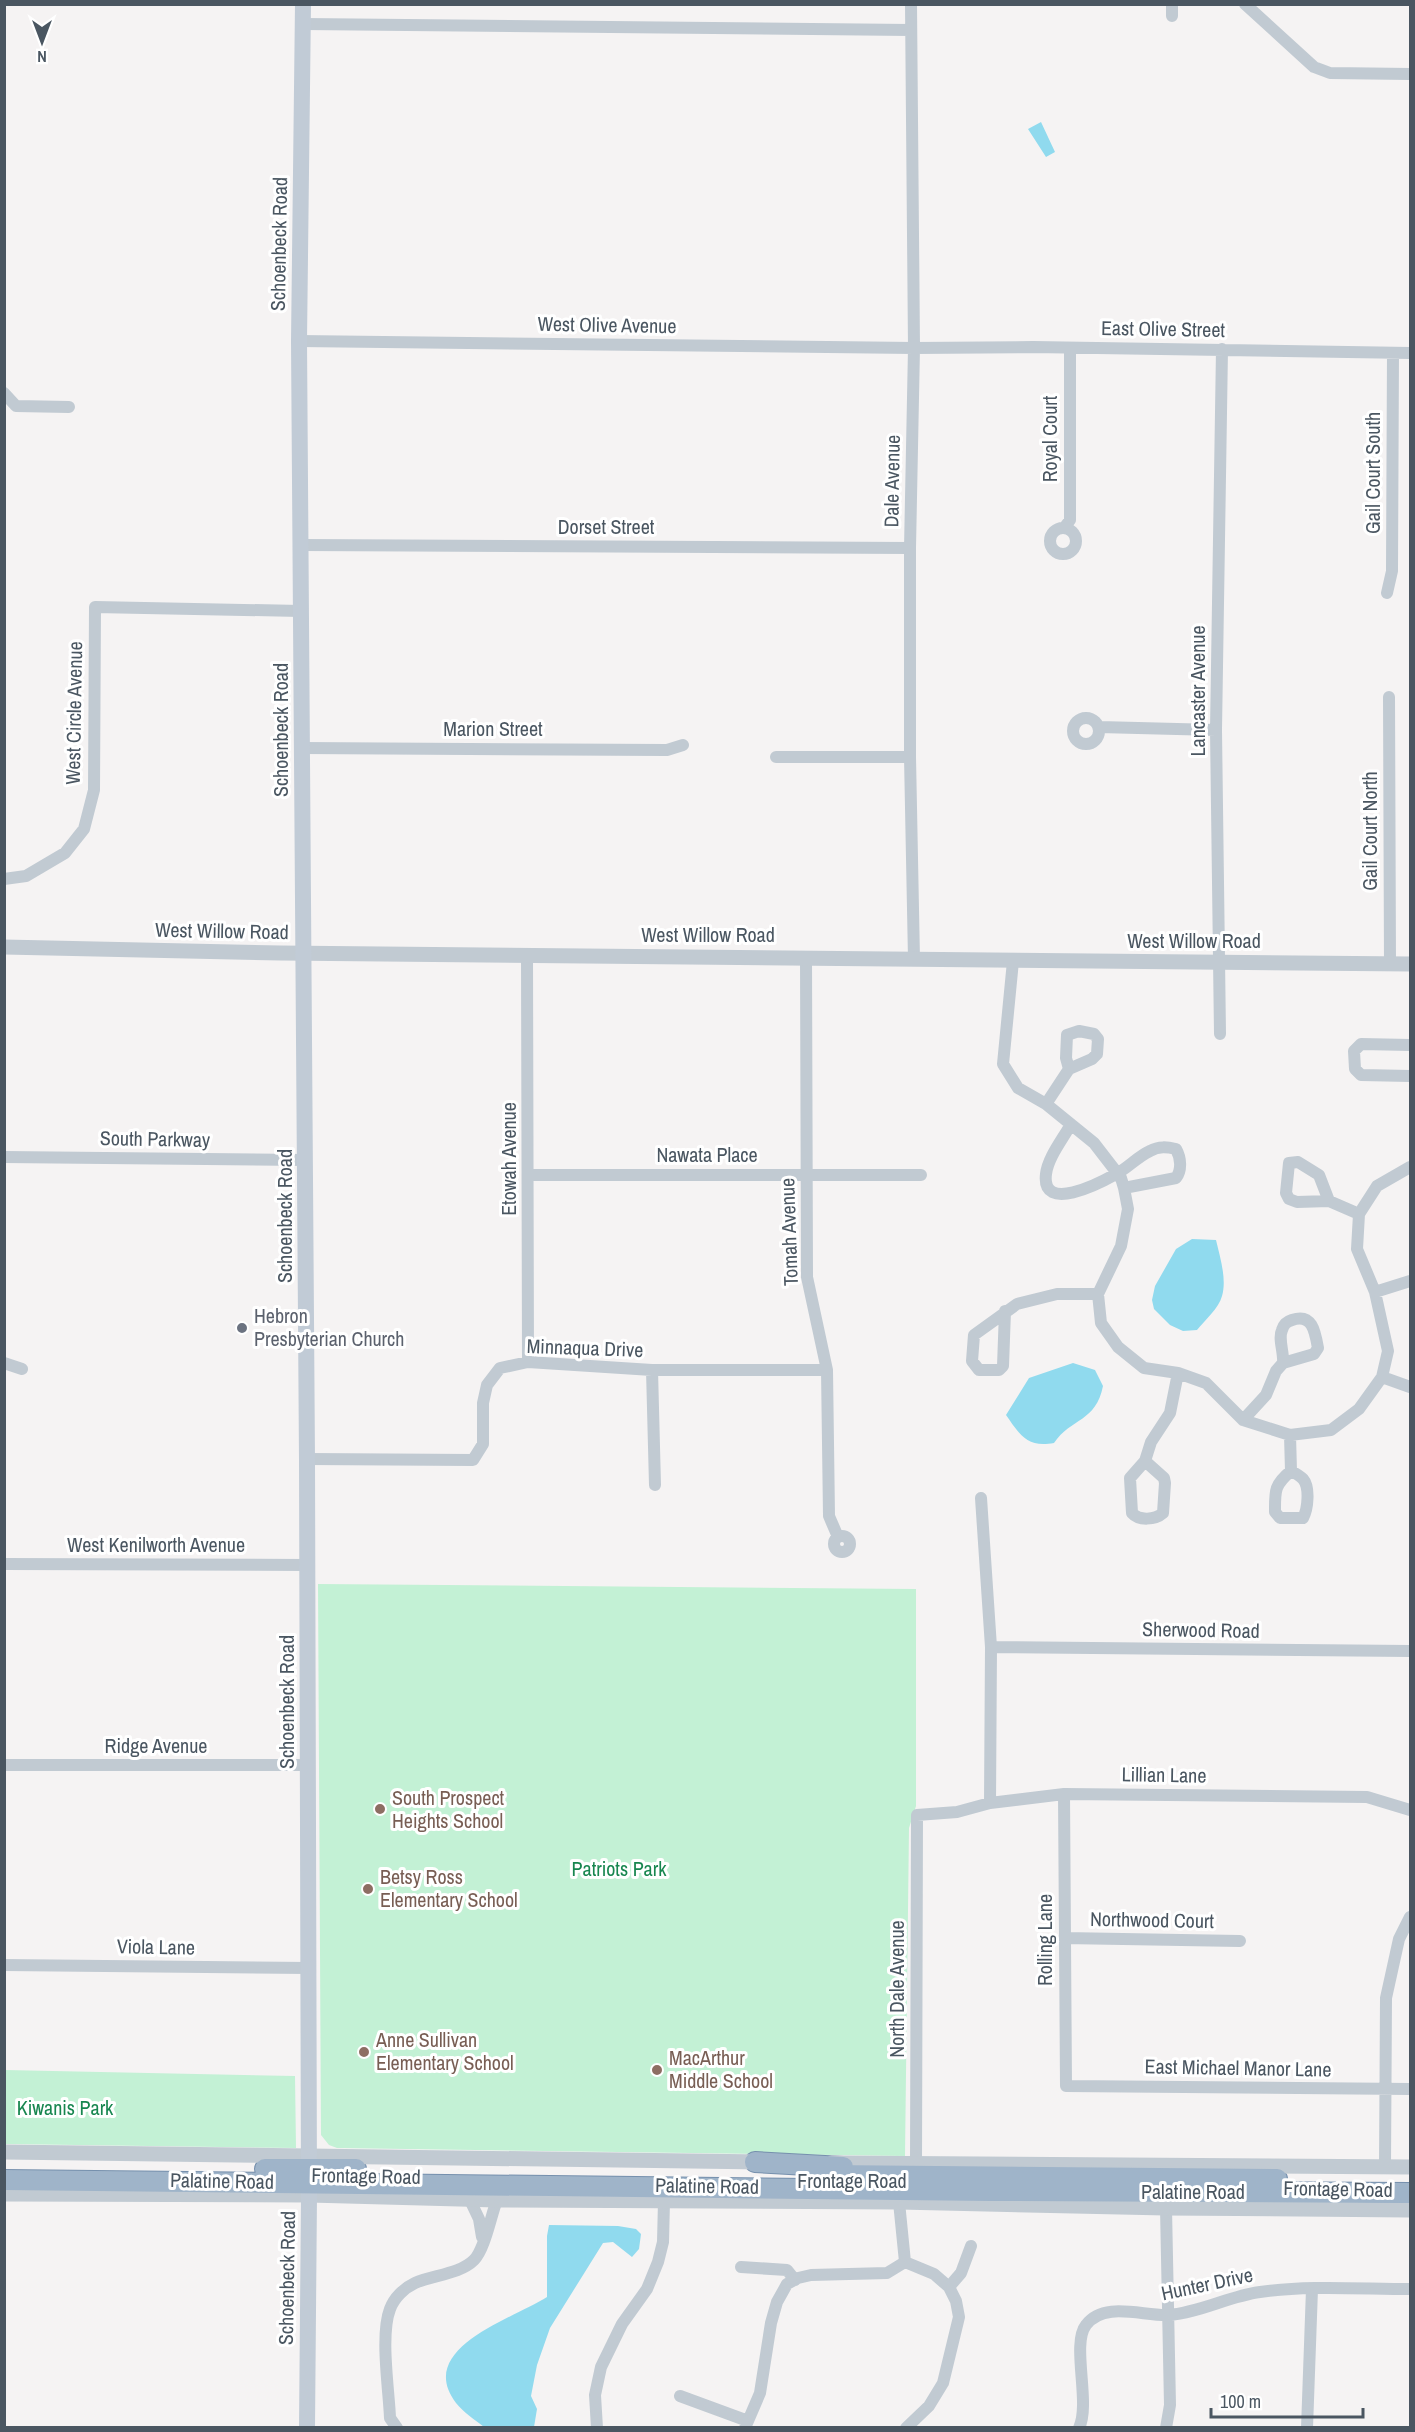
<svg xmlns="http://www.w3.org/2000/svg" width="1415" height="2432" viewBox="0 0 1415 2432" font-family="'Archivo Narrow',sans-serif">
  <style>
    .green { fill: #c3f1d5 }
    .water { fill: #90daee }
    .lines { fill: none; stroke-linecap: round; stroke-linejoin: round }
    .trunk-casing { stroke: #7690ad; stroke-width: 22 }
    .minor { stroke: #c1cad2; stroke-width: 12 }
    .tertiary { stroke: #c1cad2; stroke-width: 15 }
    .secondary { stroke: #c1cbd6; stroke-width: 16 }
    .trunk { stroke: #9fb4c9; stroke-width: 20 }
    .worship-dot { fill: #6b7280; stroke: #fff; stroke-width: 2 }
    .education-dot { fill: #8d6e63; stroke: #fff; stroke-width: 2 }
    .labels { text-anchor: middle; stroke-width: 6; stroke-linejoin: round; paint-order: stroke }
    .street-label { font-size: 20px; fill: #4a5661; stroke: #fff }
    .worship-label { font-size: 20px; fill: #5b616d; stroke: #fff; text-anchor: start }
    .education-label { font-size: 20px; fill: #785e54; stroke: #fff; text-anchor: start }
    .park-label { font-size: 20px; fill: #17864f; stroke: #fff }
  </style>
  <rect width="100%" height="100%" fill="#f5f3f3"/>
  <!-- green -->
  <path class="green" d="M318,1584L916,1589V1806L909,1828L905,2156L337,2148L329,2145L321,2135Z
    M5,2070L295,2076L296,2148L5,2144Z"/>
  <!-- water -->
  <path class="water" d="M1041,122L1055,152L1046,157L1028,129Z
    M1192,1239L1216,1240C1220,1257 1227,1279 1222,1296C1219,1308 1205,1320 1197,1330L1183,1331L1170,1325L1154,1309L1152,1300L1155,1286L1176,1249Z
    M1073,1363L1095,1370L1103,1386C1096,1422 1071,1418 1054,1443C1027,1448 1020,1435 1006,1415L1029,1378Z
    M549,2225L618,2226L636,2229L641,2234L639,2249L632,2257L613,2242L603,2243L550,2328L537,2365L531,2396L537,2409L534,2427H484C475,2420 463,2412 456,2403C414,2348 515,2318 547,2297V2236Z"/>
  <g class="lines">
    <defs>
      <path id="trunk" d="M755,2162L843,2167
        M265,2169H356
        M826,2175L1277,2179
        M4,2180L992,2191L1410,2193"/>
    </defs>
    <!-- trunk casing -->
    <use href="#trunk" class="trunk-casing"/>
    <!-- minor -->
    <path class="minor" d="M911,4L914,348L910,548V757L914,959
      M1245,4L1314,67L1330,73L1410,74
      M1172,16V4
      M303,24L911,30
      M299,341L914,348L1033,347L1410,353
      M4,393L16,406L69,407
      M1050 541a13 13 0 1 1 26 0a13 13 0 1 1-26 0Z
      M1064,528L1070,520V348
      M301,545L910,548
      M1387,593L1392,571L1393,353
      M1389,697L1390,964
      M1073 731a13 13 0 1 1 26 0a13 13 0 1 1-26 0Z
      M1099,727L1216,730
      M302,748L667,750L683,745
      M776,757H910
      M4,879L26,876L65,853L84,829L94,790L95,607L301,611
      M527,955L528,1362
      M806,957L807,1277L827,1370L829,1516L838,1537
      M1013,961L1003,1064L1018,1088L1046,1104L1094,1143L1121,1178L1124,1188L1128,1209L1121,1246L1098,1294L1101,1323L1118,1347L1144,1368L1178,1373L1206,1383L1243,1420L1290,1435L1331,1430L1359,1409L1382,1377L1388,1351L1375,1292L1357,1249L1359,1214L1377,1186L1410,1167
      M1220,1034L1216,730L1222,349
      M1410,1045L1361,1044L1354,1051L1355,1069L1361,1075L1410,1076
      M1046,1104L1069,1069L1092,1059L1097,1054L1098,1039L1094,1034L1079,1031L1067,1035L1066,1058L1069,1069
      M1071,1124C1063,1139 1048,1157 1046,1174C1041,1214 1100,1183 1116,1174C1128,1168 1137,1157 1150,1151C1159,1146 1167,1147 1176,1149C1181,1158 1182,1170 1176,1178L1124,1188
      M4,1157L305,1160
      M529,1175H921
      M1329,1201L1319,1175L1298,1162L1289,1163L1286,1193L1289,1199L1297,1202L1329,1201L1359,1214
      M1375,1292L1410,1281
      M1005,1311L1003,1366L999,1370H979L972,1361L974,1335L1017,1304L1057,1294H1098
      M4,1363L22,1369
      M652,1370L655,1485
      M1382,1377L1410,1387
      M1243,1420L1266,1395L1276,1371L1283,1363L1314,1354L1318,1348C1315,1331 1312,1313 1292,1320C1286,1322 1284,1324 1282,1330C1278,1339 1284,1352 1283,1363
      M1290,1435L1291,1471
      M307,1459L473,1460L483,1444V1403L487,1385L500,1368L528,1362L652,1370H827
      M1145,1461L1164,1478L1165,1483L1163,1513C1155,1520 1139,1521 1132,1513L1130,1478L1145,1461L1151,1442L1170,1413L1178,1373
      M1291,1471C1295,1473 1300,1476 1303,1479C1310,1487 1308,1509 1303,1518H1280L1275,1512C1275,1491 1274,1485 1291,1471Z
      M981,1498L991,1647L990,1803
      M834 1544a8 8 0 1 1 16 0a8 8 0 1 1-16 0Z
      M4,1564L308,1565
      M991,1647L1410,1651
      M4,1765H307
      M1064,1794L1066,2086L1410,2089
      M1064,1938L1240,1941
      M4,1965L308,1968
      M916,2163L917,1815L957,1812L990,1803L1064,1794L1367,1797L1410,1810
      M1385,2166L1386,1998L1399,1939L1410,1917
      M470,2200L479,2219L482,2237
      M899,2202L905,2262L934,2274L949,2287L956,2301L959,2317L943,2383L929,2406L906,2428
      M1166,2208L1170,2405L1166,2428
      M741,2267L787,2270L795,2280
      M949,2287L961,2273L971,2246
      M680,2396L748,2421
      M397,2428L390,2418C389,2390 380,2335 390,2309C394,2298 404,2288 415,2283C433,2275 460,2274 474,2260C485,2249 491,2215 497,2200
      M597,2428L595,2395L601,2367L622,2324L647,2289L658,2262L663,2242L664,2201
      M745,2428L760,2393L771,2323L777,2302L787,2284L798,2278L811,2275L887,2273L905,2262
      M1079,2428C1091,2403 1071,2344 1086,2325C1104,2301 1142,2316 1168,2315C1199,2313 1229,2296 1260,2292C1309,2285 1361,2289 1410,2289
      M1307,2428L1312,2289"/>
    <!-- tertiary -->
    <path class="tertiary" d="M4,947L280,953L1410,964
      M4,2152L766,2162
      M832,2163L1410,2167
      M4,2194L309,2195L497,2200L899,2202L1166,2208L1410,2210"/>
    <!-- secondary -->
    <path class="secondary" d="M303,4L299,341L307,1459L309,2195L307,2428"/>
    <!-- trunk -->
    <use href="#trunk" class="trunk"/>
  </g>
  <!-- markers -->
  <circle class="worship-dot" cx="242" cy="1328" r="6"/>
  <g class="education-dot">
    <circle cx="380" cy="1809" r="6"/>
    <circle cx="368" cy="1889" r="6"/>
    <circle cx="364" cy="2052" r="6"/>
    <circle cx="657" cy="2070" r="6"/>
  </g>
  <g class="labels">
    <!-- street labels -->
    <g class="street-label">
      <text transform="translate(279 244) rotate(-89)" y="7">Schoenbeck Road</text>
      <text transform="translate(607 325) rotate(1)" y="7">West Olive Avenue</text>
      <text transform="translate(1163 329) rotate(1)" y="7">East Olive Street</text>
      <text transform="translate(1050 439) rotate(-90)" y="7">Royal Court</text>
      <text transform="translate(1373 473) rotate(-90)" y="7">Gail Court South</text>
      <text transform="translate(892 481) rotate(-89)" y="7">Dale Avenue</text>
      <text x="606" y="534">Dorset Street</text>
      <text transform="translate(1198 691) rotate(-90)" y="7">Lancaster Avenue</text>
      <text transform="translate(74 713) rotate(-89)" y="7">West Circle Avenue</text>
      <text x="493" y="736">Marion Street</text>
      <text transform="translate(281 730) rotate(-90)" y="7">Schoenbeck Road</text>
      <text transform="translate(1370 831) rotate(-90)" y="7">Gail Court North</text>
      <text transform="translate(222 931) rotate(1)" y="7">West Willow Road</text>
      <text x="708" y="942">West Willow Road</text>
      <text x="1194" y="948">West Willow Road</text>
      <text transform="translate(155 1139) rotate(1)" y="7">South Parkway</text>
      <text x="707" y="1162">Nawata Place</text>
      <text transform="translate(509 1159) rotate(-90)" y="7">Etowah Avenue</text>
      <text transform="translate(285 1216) rotate(-90)" y="7">Schoenbeck Road</text>
      <text transform="translate(789 1232) rotate(-92)" y="7">Tomah Avenue</text>
      <text transform="translate(585 1348) rotate(2)" y="7">Minnaqua Drive</text>
      <text x="156" y="1552">West Kenilworth Avenue</text>
      <text transform="translate(1201 1630) rotate(1)" y="7">Sherwood Road</text>
      <text transform="translate(287 1702) rotate(-90)" y="7">Schoenbeck Road</text>
      <text x="156" y="1753">Ridge Avenue</text>
      <text transform="translate(1164 1775) rotate(1)" y="7">Lillian Lane</text>
      <text transform="translate(1152 1920) rotate(1)" y="7">Northwood Court</text>
      <text transform="translate(1045 1940) rotate(-90)" y="7">Rolling Lane</text>
      <text transform="translate(156 1947) rotate(1)" y="7">Viola Lane</text>
      <text transform="translate(897 1989) rotate(-90)" y="7">North Dale Avenue</text>
      <text transform="translate(1238 2068) rotate(1)" y="7">East Michael Manor Lane</text>
      <text transform="translate(366 2176) rotate(1)" y="7">Frontage Road</text>
      <text transform="translate(222 2181) rotate(1)" y="7">Palatine Road</text>
      <text x="852" y="2188">Frontage Road</text>
      <text transform="translate(707 2186) rotate(1)" y="7">Palatine Road</text>
      <text transform="translate(1338 2189) rotate(1)" y="7">Frontage Road</text>
      <text x="1193" y="2199">Palatine Road</text>
      <text transform="translate(287 2278) rotate(-89)" y="7">Schoenbeck Road</text>
      <text transform="translate(1207 2284) rotate(-12)" y="7">Hunter Drive</text>
    </g>
    <!-- worship labels -->
    <g class="worship-label">
      <text x="254" y="1323">Hebron<tspan x="254" dy="23">Presbyterian Church</tspan></text>
    </g>
    <!-- education labels -->
    <g class="education-label">
      <text x="392" y="1805">South Prospect<tspan x="392" dy="23">Heights School</tspan></text>
      <text x="380" y="1884">Betsy Ross<tspan x="380" dy="23">Elementary School</tspan></text>
      <text x="376" y="2047">Anne Sullivan<tspan x="376" dy="23">Elementary School</tspan></text>
      <text x="669" y="2065">MacArthur<tspan x="669" dy="23">Middle School</tspan></text>
    </g>
    <!-- park labels -->
    <g class="park-label">
      <text x="619" y="1876">Patriots Park</text>
      <text x="65" y="2115">Kiwanis Park</text>
    </g>
  </g>
  <!-- border -->
  <rect width="1415" height="2432" fill="none" stroke="#4a5661" stroke-width="12"/>
  <!-- north arrow -->
  <g transform="translate(42 42) rotate(180)" stroke="#ffffff" stroke-width="4.5" paint-order="stroke">
  <path d="M0-4.5L10 22L0 15L-10 22Z" fill="#4a5661"/>
  <text y="-9" font-size="16" font-weight="bold" text-anchor="middle" fill="#4a5661">N</text>
  </g>
  <!-- scale -->
  <path d="M1211 2408v9h152v-9" fill="none" stroke="#4a5661" stroke-width="3"/>
  <text x="1220" y="2408" font-size="18" fill="#4a5661" stroke="#ffffff" stroke-width="4.5" paint-order="stroke">100 m</text>
</svg>
